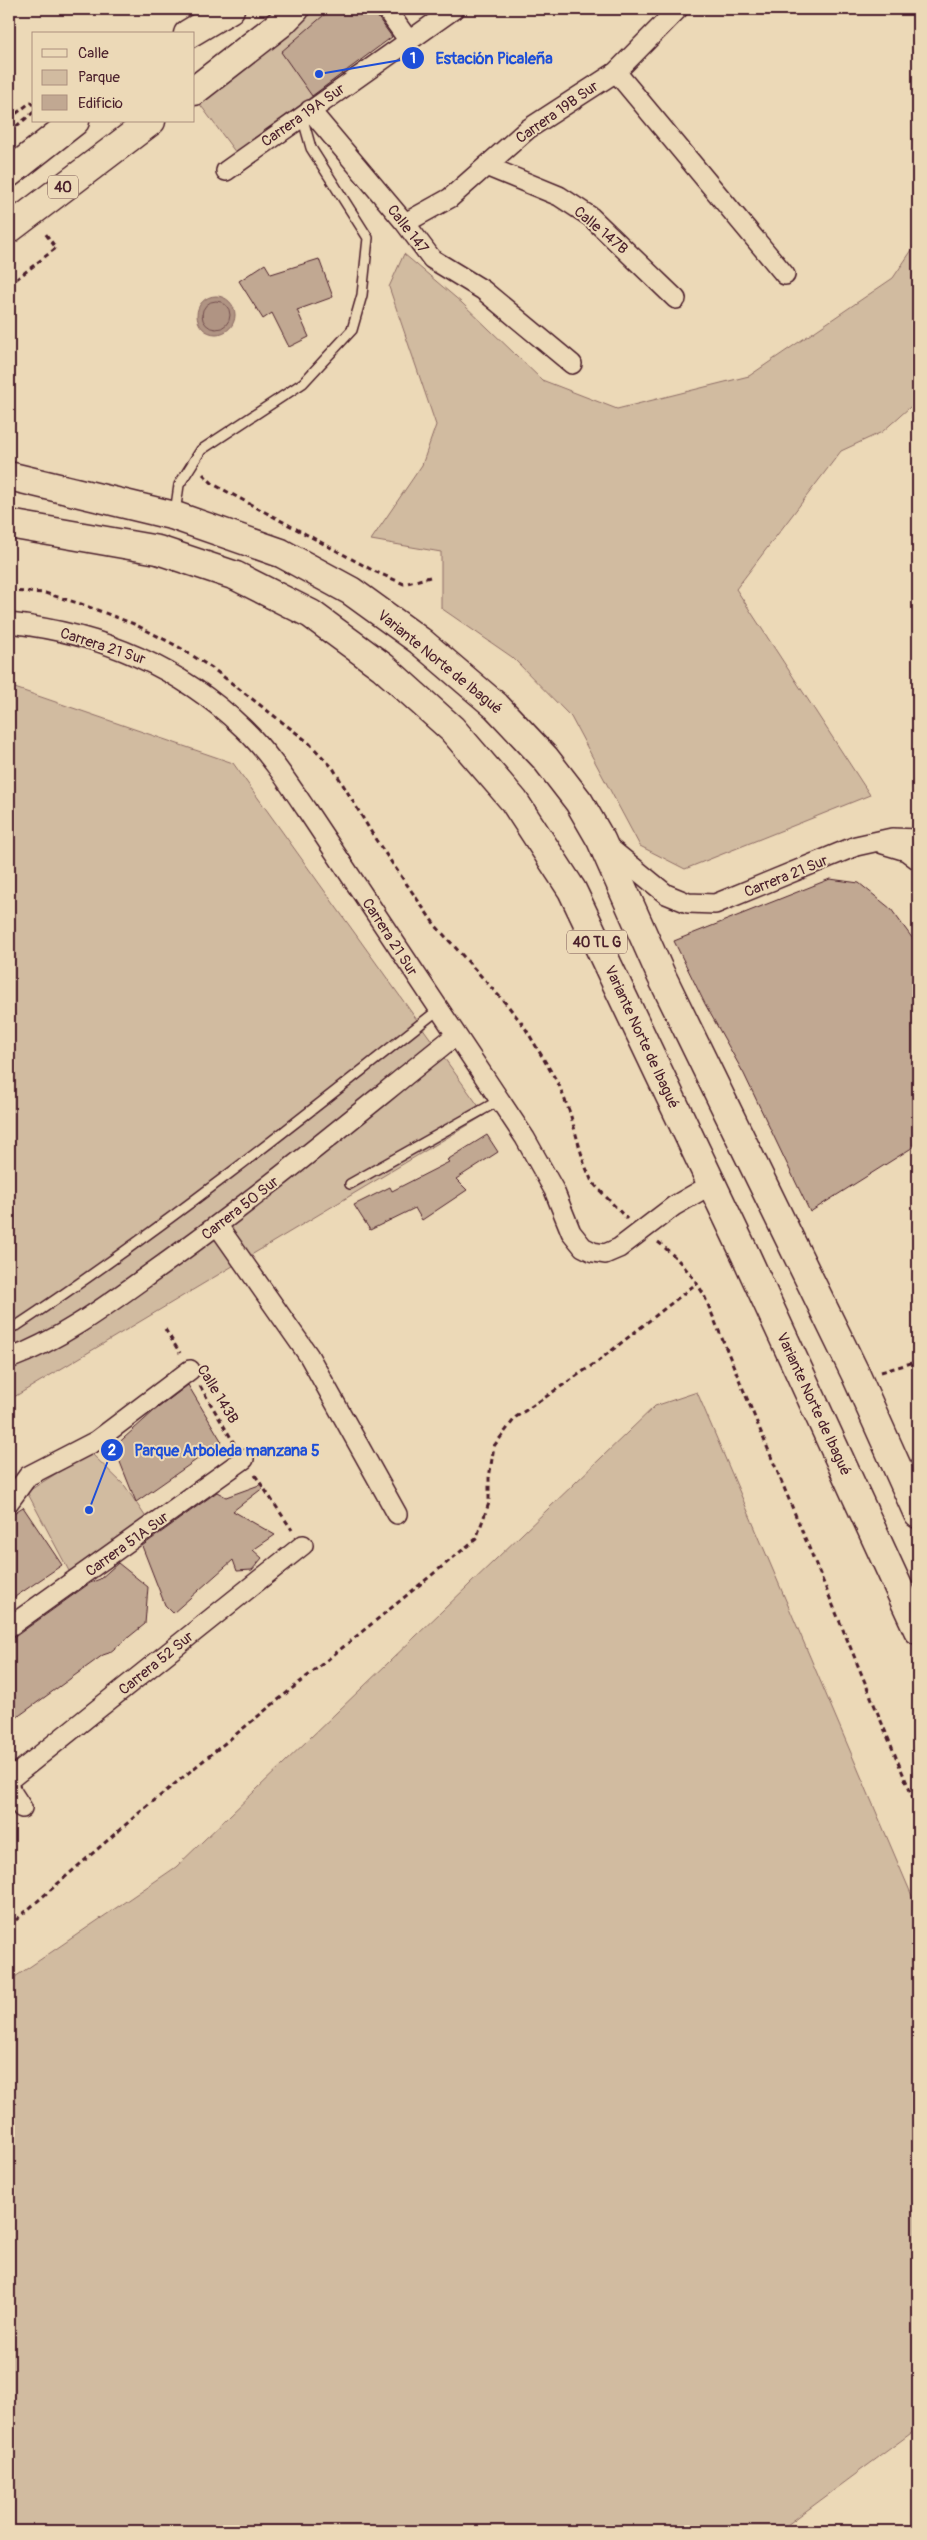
<svg xmlns="http://www.w3.org/2000/svg" width="927" height="2540" viewBox="0 0 927 2540" font-family="Pangolin,sans-serif">
  <style>
    .green { fill: #d1bba0; stroke: #8e6d66 }
    .water { fill: #b09483; stroke: #876560 }
    .lines { fill: none; stroke-linecap: round; stroke-linejoin: round }
    .shore { stroke: #734e4e; stroke-width: 1 }
    .building { fill: #c1a892; stroke: #4a1f2b }
    .service-casing { stroke: #4a1f2b; stroke-width: 12 }
    .minor-casing { stroke: #4a1f2b; stroke-width: 22 }
    .primary-casing { stroke: #4a1f2b; stroke-width: 31 }
    .trunk-casing { stroke: #4a1f2b; stroke-width: 31 }
    .path { stroke: #4a1f2b; stroke-width: 3; stroke-dasharray: 5 4; stroke-linecap: butt }
    .service { stroke: #ecd9b7; stroke-width: 9 }
    .minor { stroke: #ecd9b7; stroke-width: 19 }
    .primary { stroke: #ecd9b7; stroke-width: 28 }
    .trunk { stroke: #ecd9b7; stroke-width: 28 }
    .labels { text-anchor: middle; stroke-width: 4; stroke-linejoin: round; paint-order: stroke }
    .shield { fill: #ecd9b7; stroke: #7b5755; stroke-width: 1 }
    .shield-label { font-size: 14px; font-weight: bold; fill: #4a1f2b }
    .street-label { font-size: 15px; fill: #4a1f2b; stroke: #ecd9b7 }
    .leader { fill: none; stroke: #1d4ed8; stroke-width: 2 }
    .callout-dot { fill: #1d4ed8; stroke: #ecd9b7; stroke-width: 2 }
    .mark-label { font-size: 15px; text-anchor: middle; font-weight: bold; fill: #fff }
    .callout-label { font-size: 16px; text-anchor: middle; font-weight: bold; fill: #1d4ed8; stroke: #ecd9b7; stroke-width: 4; stroke-linejoin: round; paint-order: stroke }
  </style>
  <rect width="100%" height="100%" fill="#ecd9b7"/>
  <filter id="ink" filterUnits="userSpaceOnUse"><feTurbulence type="fractalNoise" baseFrequency=".02" numOctaves="2"/><feDisplacementMap in="SourceGraphic" scale="10" xChannelSelector="R" yChannelSelector="G"/><feConvolveMatrix kernelMatrix="1 2 1 2 8 2 1 2 1" color-interpolation-filters="sRGB"/></filter>
  <g filter="url(#ink)">
    <!-- green -->
    <path class="green" d="M304,9H374L394,35L236,153L196,99Z
      M918,241V400L882,432L841,451L736,589L870,795L685,869L640,846L571,717L512,657L441,608V552L371,540L422,465L436,425L389,287L404,254L462,303L542,380L617,409L749,376L893,278Z
      M9,686L233,763L485,1115L9,1400Z
      M697,1392L918,1910V2428L779,2531H9V1981L176,1867L655,1406Z
      M90,1452L125,1486L147,1519L113,1545L69,1571L27,1492Z"/>
    <!-- water -->
    <path class="water" d="M197 315a19 19 0 1 1 38 0a19 19 0 1 1-38 0Z"/>
    <g class="lines">
      <!-- shore -->
      <path class="shore" d="M202 315a14 14 0 1 1 28 0a14 14 0 1 1-28 0Z"/>
    </g>
    <!-- building -->
    <path class="building" d="M331,9H372L392,37L312,96L281,52Z
      M319,259L333,297L297,310L309,337L289,347L272,313L263,319L239,281L265,264L271,274Z
      M830,879L859,883L891,909L918,946L916,994L918,1014V1144L810,1212L744,1074L705,1004L674,941Z
      M487,1135L498,1152L456,1179L467,1190L422,1220L415,1208L370,1230L354,1205L390,1187L392,1191L449,1162L447,1160Z
      M188,1385L222,1442L136,1502L114,1447L154,1411Z
      M262,1484L264,1487L233,1511L275,1535L253,1550L262,1558L252,1570L237,1571L233,1560L173,1613L165,1605L142,1546L217,1492L226,1497Z
      M23,1507L62,1565L9,1601V1516Z
      M118,1563L148,1587L145,1624L109,1653L103,1655L9,1723V1641L90,1583L100,1579Z"/>
    <g class="lines">
      <defs>
        <path id="service" d="M175,513L179,485L201,450L303,383L352,330L362,295L368,238L311,148L302,116
          M350,1184L500,1100
          M9,1328L18,1325C164,1228 301,1119 438,1010"/>
        <path id="minor" d="M386,9L409,41
          M616,72L785,275
          M310,110L405,223L432,259L483,290L572,364
          M486,166L559,196L591,217L676,299
          M226,171L454,9
          M405,223L450,198L528,129L616,72L678,9
          M9,623C98,633 178,665 243,728C268,752 287,781 306,809L525,1138L554,1190L571,1232L583,1247L593,1252L605,1254L619,1248L674,1206L712,1184
          M605,844L666,894L688,903L715,904L856,846L892,838L918,839
          M883,844L906,851L918,860
          M218,1226L309,1356L397,1514
          M9,1359C63,1339 111,1302 157,1269C260,1196 357,1114 456,1035
          M9,1502L28,1476L96,1441L190,1370
          M9,1627L244,1459
          M9,1780L303,1545
          M9,1788L22,1808"/>
        <path id="primary" d="M188,34L230,9
          M194,91L280,24L295,9
          M9,173L75,121
          M9,229L151,121"/>
        <path id="trunk" d="M9,476L175,516L281,553L351,591L420,641L496,706L545,758L579,802L601,840L661,975L855,1373L918,1514
          M9,524L158,550L236,576L311,614L383,667L452,729L514,801L572,890L746,1256L918,1630"/>
      </defs>
      <!-- service casing -->
      <use href="#service" class="service-casing"/>
      <!-- minor casing -->
      <use href="#minor" class="minor-casing"/>
      <!-- primary casing -->
      <use href="#primary" class="primary-casing"/>
      <!-- trunk casing -->
      <use href="#trunk" class="trunk-casing"/>
      <!-- path -->
      <path class="path" d="M9,119L31,102L34,105
        M9,132L34,112
        M9,285L56,248L45,233
        M203,474L213,484L374,571L404,584L430,577
        M9,591L45,593L81,604L134,624L177,646L212,668L308,742L333,768L376,840L435,925L508,1006L524,1026L559,1085L570,1113L584,1163L592,1182L627,1219
        M658,1242C677,1257 692,1274 704,1295L918,1810
        M165,1329L180,1353
        M881,1372L918,1361
        M200,1386L234,1443
        M255,1475L292,1530
        M9,1926L139,1813L476,1539L489,1503V1478L494,1446L516,1417L597,1362L697,1283"/>
      <!-- service -->
      <use href="#service" class="service"/>
      <!-- minor -->
      <use href="#minor" class="minor"/>
      <!-- primary -->
      <use href="#primary" class="primary"/>
      <!-- trunk -->
      <use href="#trunk" class="trunk"/>
    </g>
  </g>
  <g class="labels">
    <!-- shield labels -->
    <g class="shield">
      <rect x="48" y="175.5" width="30" height="23" rx="4"/>
      <rect x="567" y="930.5" width="60" height="23" rx="4"/>
    </g>
    <g class="shield-label">
      <text x="63" y="192">40</text>
      <text x="597" y="947">40 TL G</text>
    </g>
    <!-- street labels -->
    <g class="street-label">
      <text transform="translate(557 112) rotate(-35)" y="5">Carrera 19B Sur</text>
      <text transform="translate(303 115) rotate(-35)" y="5">Carrera 19A Sur</text>
      <text transform="translate(408 229) rotate(52)" y="5">Calle 147</text>
      <text transform="translate(601 230) rotate(40)" y="5">Calle 147B</text>
      <text transform="translate(103 646) rotate(18)" y="5">Carrera 21 Sur</text>
      <text transform="translate(440 662) rotate(39)" y="5">Variante Norte de Ibagué</text>
      <text transform="translate(786 876) rotate(-22)" y="5">Carrera 21 Sur</text>
      <text transform="translate(390 937) rotate(57)" y="5">Carrera 21 Sur</text>
      <text transform="translate(642 1037) rotate(65)" y="5">Variante Norte de Ibagué</text>
      <text transform="translate(240 1208) rotate(-38)" y="5">Carrera 50 Sur</text>
      <text transform="translate(218 1394) rotate(59)" y="5">Calle 143B</text>
      <text transform="translate(814 1404) rotate(65)" y="5">Variante Norte de Ibagué</text>
      <text transform="translate(127 1544) rotate(-36)" y="5">Carrera 51A Sur</text>
      <text transform="translate(156 1663) rotate(-39)" y="5">Carrera 52 Sur</text>
    </g>
  </g>
  <!-- callouts -->
  <path class="leader" d="M319 74L413 58M89 1510L112 1450"/>
  <g class="callout-dot">
    <circle cx="319" cy="74" r="5"/>
    <circle cx="89" cy="1510" r="5"/>
    <circle cx="413" cy="58" r="12"/>
    <circle cx="112" cy="1450" r="12"/>
  </g>
  <g class="mark-label">
    <text x="413" y="63">1</text>
    <text x="112" y="1455">2</text>
  </g>
  <g class="callout-label">
    <text x="494" y="64">Estación Picaleña</text>
    <text x="227" y="1456">Parque Arboleda manzana 5</text>
  </g>
  <!-- margin -->
  <rect width="927" height="2540" fill="none" stroke="#ecd9b7" stroke-width="30"/>
  <rect x="15" y="15" width="897" height="2510" fill="none" stroke="#4a1f2b" stroke-width="2" filter="url(#ink)"/>
  <!-- legend -->
  <rect x="32" y="32" width="162" height="90" fill="#ecd9b7" stroke="#ab8f7f"/>
  <rect x="42" y="49" width="25" height="8" fill="#ecd9b7" stroke="#ab8f7f"/>
  <text x="78" y="58" font-size="15" fill="#4a1f2b">Calle</text>
  <rect x="42" y="70" width="25" height="15" fill="#d1bba0" stroke="#ab8f7f"/>
  <text x="78" y="82" font-size="15" fill="#4a1f2b">Parque</text>
  <rect x="42" y="95" width="25" height="15" fill="#c1a892" stroke="#ab8f7f"/>
  <text x="78" y="108" font-size="15" fill="#4a1f2b">Edificio</text>
</svg>
